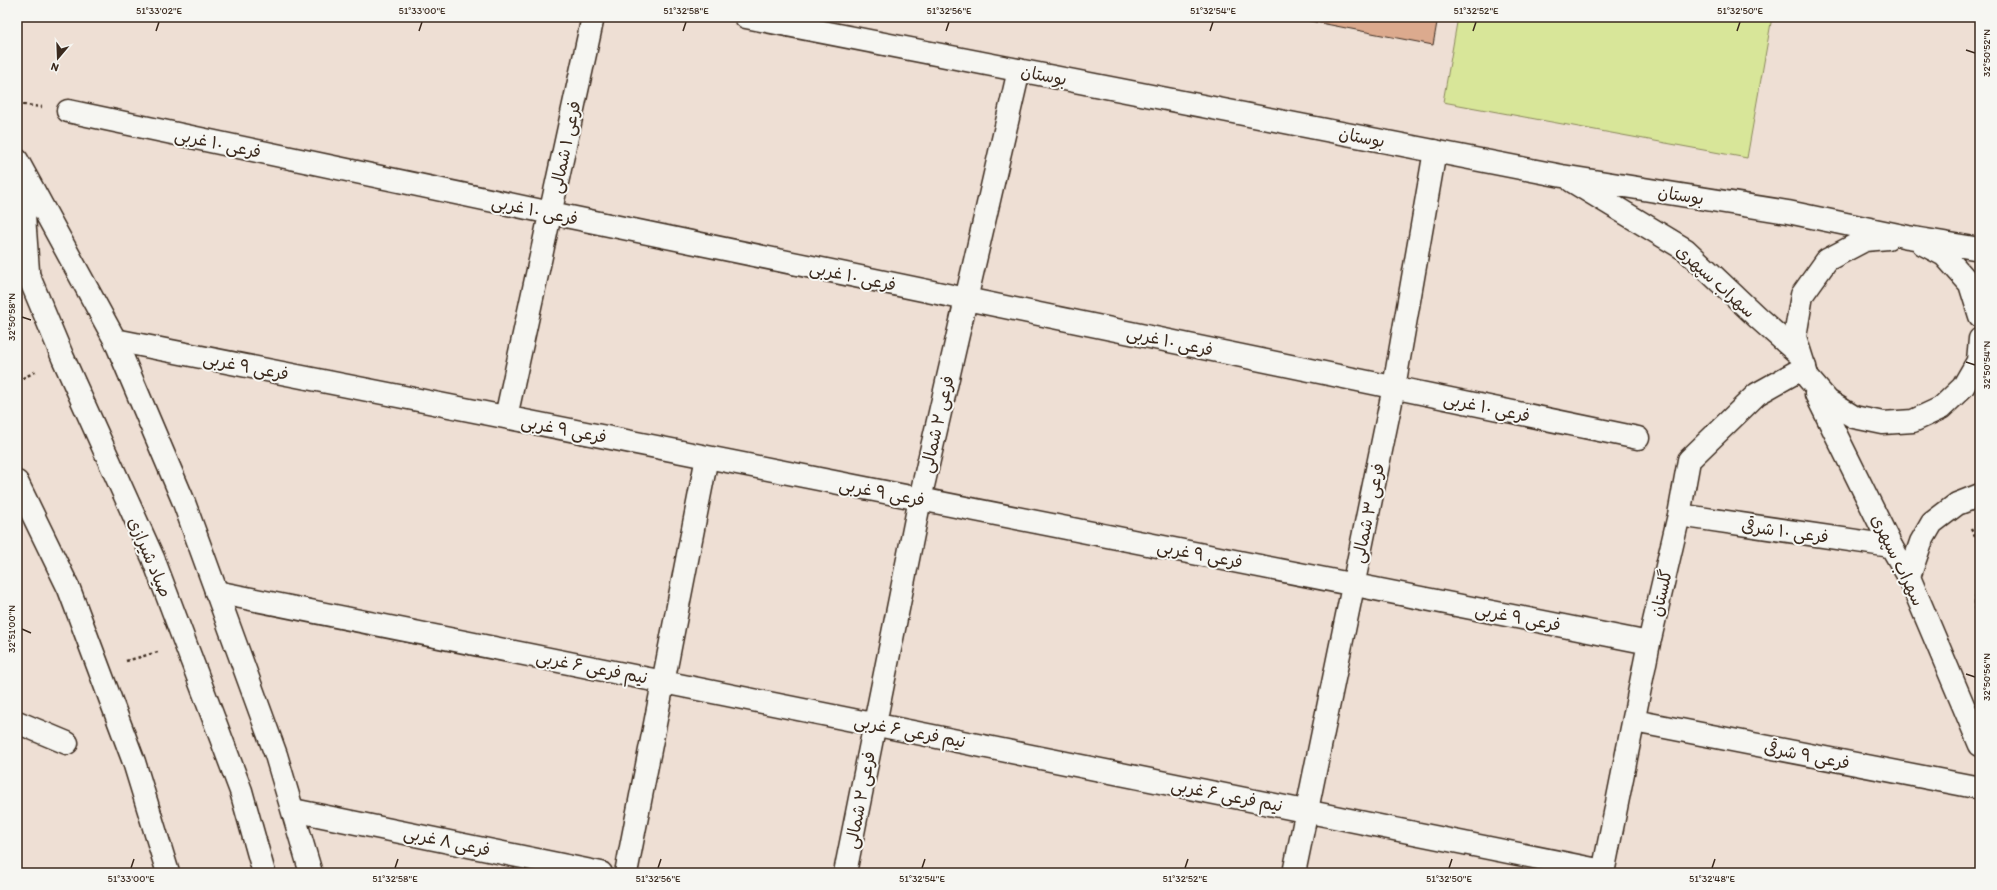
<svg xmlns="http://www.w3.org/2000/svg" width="1997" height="890" viewBox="0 0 1997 890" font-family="Itim,'Playpen Sans Arabic',sans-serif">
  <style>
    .green { fill: #d8e699; stroke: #8a885c }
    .building { fill: #dcaa8e; stroke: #3b2a1e }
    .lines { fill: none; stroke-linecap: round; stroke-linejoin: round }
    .minor-casing { stroke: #3b2a1e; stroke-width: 25 }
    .tertiary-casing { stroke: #3b2a1e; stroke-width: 25 }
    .secondary-casing { stroke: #3b2a1e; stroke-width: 25 }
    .path { stroke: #3b2a1e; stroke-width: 2.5; stroke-dasharray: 3 3; stroke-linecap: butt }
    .minor { stroke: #f6f6f2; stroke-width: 22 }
    .tertiary { stroke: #f6f6f2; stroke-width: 22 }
    .secondary { stroke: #f6f6f2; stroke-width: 22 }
    .ticks { fill: none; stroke: #3b2a1e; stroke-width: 1.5 }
    .labels { text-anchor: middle; stroke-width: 4; stroke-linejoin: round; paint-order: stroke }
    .street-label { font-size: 17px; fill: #3b2a1e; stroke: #f6f6f2 }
    .neatline { fill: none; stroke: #3b2a1e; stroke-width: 1.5 }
    .ticks-label { font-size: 10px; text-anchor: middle; fill: #3b2a1e }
  </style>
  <rect width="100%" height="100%" fill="#eedfd4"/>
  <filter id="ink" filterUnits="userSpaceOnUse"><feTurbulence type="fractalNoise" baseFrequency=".025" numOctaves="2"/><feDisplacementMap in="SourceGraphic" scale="8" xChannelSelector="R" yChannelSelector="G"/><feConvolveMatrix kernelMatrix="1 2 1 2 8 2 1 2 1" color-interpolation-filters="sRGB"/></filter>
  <g filter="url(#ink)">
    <!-- green -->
    <path class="green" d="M1458,17H1772L1747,158L1443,102Z"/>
    <!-- building -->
    <path class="building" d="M1290,17H1438L1433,45Z"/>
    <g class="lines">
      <defs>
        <path id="minor" d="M68,111L551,213L1638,438
          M115,340L1649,643
          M506,417L593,17
          M1679,515L1891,546
          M216,592L1603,871
          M1634,721L1980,788
          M17,722L67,743
          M293,810L601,873
          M626,873L707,457
          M845,873L920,499L1019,70
          M1294,873L1394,387L1435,151
          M1603,873L1649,643L1679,515L1689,460L1757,394L1805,367"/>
        <path id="tertiary" d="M17,160L115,340L183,500L276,755L311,873
          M21,175L28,271"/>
        <path id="secondary" d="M746,17L1562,176L1788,212L1908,237L1980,249
          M1572,181L1686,250L1757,317L1801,356
          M1888,238L1865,240L1827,260L1802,295L1795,337L1808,378L1828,401L1854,417L1883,423L1913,421L1941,408L1963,387L1978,361L1980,339
          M1923,244L1944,255L1970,284L1980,316
          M17,248L63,358L153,558L241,791L264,873
          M1816,394L1891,546L1909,577L1980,745
          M17,482L69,589L134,762L168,873
          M1909,577L1921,542L1932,523L1957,504L1980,495"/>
      </defs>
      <!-- minor casing -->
      <use href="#minor" class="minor-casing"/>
      <!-- tertiary casing -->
      <use href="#tertiary" class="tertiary-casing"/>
      <!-- secondary casing -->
      <use href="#secondary" class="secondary-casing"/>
      <!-- path -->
      <path class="path" d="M17,104L42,107
        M17,381L37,371
        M1971,529L1980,546
        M1980,584C1974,595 1973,610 1980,620
        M126,661L158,652"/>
      <!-- minor -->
      <use href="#minor" class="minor"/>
      <!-- tertiary -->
      <use href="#tertiary" class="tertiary"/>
      <!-- secondary -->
      <use href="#secondary" class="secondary"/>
    </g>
  </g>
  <!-- ticks -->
  <path class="ticks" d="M156,31L159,22M419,31L422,22M683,31L686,22M946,31L949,22M1210,31L1213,22M1473,31L1476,22M1737,31L1740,22M1966,50L1975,53M22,317L31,320M1966,362L1975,365M22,629L31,633M1966,674L1975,677M131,868L134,859M395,868L398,859M658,868L661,859M922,868L925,859M1185,868L1188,859M1449,868L1452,859M1712,868L1715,859"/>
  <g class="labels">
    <!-- street labels -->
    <g class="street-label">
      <text transform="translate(1044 75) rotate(11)" y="6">بوستان</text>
      <text transform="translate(1362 137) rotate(11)" y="6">بوستان</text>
      <text transform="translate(218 143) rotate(12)" y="6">فرعی ۱۰ غربی</text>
      <text transform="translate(565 147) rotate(-78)" y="6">فرعی ۱ شمالی</text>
      <text transform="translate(1681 195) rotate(9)" y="6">بوستان</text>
      <text transform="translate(535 210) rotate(12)" y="6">فرعی ۱۰ غربی</text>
      <text transform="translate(853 276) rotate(12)" y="6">فرعی ۱۰ غربی</text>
      <text transform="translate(1716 281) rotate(42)" y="6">سهراب سپهری</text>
      <text transform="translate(1170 341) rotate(12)" y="6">فرعی ۱۰ غربی</text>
      <text transform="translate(246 366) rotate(11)" y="6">فرعی ۹ غربی</text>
      <text transform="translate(1487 407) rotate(12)" y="6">فرعی ۱۰ غربی</text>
      <text transform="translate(937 424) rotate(-77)" y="6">فرعی ۲ شمالی</text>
      <text transform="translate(564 429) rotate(11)" y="6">فرعی ۹ غربی</text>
      <text transform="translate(882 492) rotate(11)" y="6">فرعی ۹ غربی</text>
      <text transform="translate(1368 513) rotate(-78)" y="6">فرعی ۳ شمالی</text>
      <text transform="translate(1785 531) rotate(8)" y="6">فرعی ۱۰ شرقی</text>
      <text transform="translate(1200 554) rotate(11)" y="6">فرعی ۹ غربی</text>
      <text transform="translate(150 557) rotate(67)" y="6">صیاد شیرازی</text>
      <text transform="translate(1898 560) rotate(64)" y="6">سهراب سپهری</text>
      <text transform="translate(1661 593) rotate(-77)" y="6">گلستان</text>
      <text transform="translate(1518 617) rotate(11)" y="6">فرعی ۹ غربی</text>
      <text transform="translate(592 667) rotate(11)" y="6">نیم فرعی ۶ غربی</text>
      <text transform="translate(910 731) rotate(11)" y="6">نیم فرعی ۶ غربی</text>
      <text transform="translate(1807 755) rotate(11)" y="6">فرعی ۹ شرقی</text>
      <text transform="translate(1227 795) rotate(11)" y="6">نیم فرعی ۶ غربی</text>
      <text transform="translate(860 800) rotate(-79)" y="6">فرعی ۲ شمالی</text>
      <text transform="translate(447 841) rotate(12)" y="6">فرعی ۸ غربی</text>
    </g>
  </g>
  <!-- margin -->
  <rect width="1997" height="890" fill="none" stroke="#f6f6f2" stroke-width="44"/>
  <!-- north arrow -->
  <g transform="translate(58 58) rotate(199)" stroke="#f6f6f2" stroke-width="3" paint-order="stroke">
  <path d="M0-3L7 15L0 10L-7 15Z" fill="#3b2a1e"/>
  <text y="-6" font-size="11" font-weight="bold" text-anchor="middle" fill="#3b2a1e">N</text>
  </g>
  <rect x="22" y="22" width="1953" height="846" class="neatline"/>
  <g class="ticks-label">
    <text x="159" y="14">51°33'02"E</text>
    <text x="422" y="14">51°33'00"E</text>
    <text x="686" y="14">51°32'58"E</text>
    <text x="949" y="14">51°32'56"E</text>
    <text x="1213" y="14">51°32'54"E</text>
    <text x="1476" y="14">51°32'52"E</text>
    <text x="1740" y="14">51°32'50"E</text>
    <text transform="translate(1986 53) rotate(-90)" y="4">32°50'52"N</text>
    <text transform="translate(11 317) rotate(-90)" y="4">32°50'58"N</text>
    <text transform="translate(1986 365) rotate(-90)" y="4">32°50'54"N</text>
    <text transform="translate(11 629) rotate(-90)" y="4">32°51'00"N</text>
    <text transform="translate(1986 677) rotate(-90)" y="4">32°50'56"N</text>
    <text x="131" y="882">51°33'00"E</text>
    <text x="395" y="882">51°32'58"E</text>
    <text x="658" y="882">51°32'56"E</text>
    <text x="922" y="882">51°32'54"E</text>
    <text x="1185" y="882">51°32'52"E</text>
    <text x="1449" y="882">51°32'50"E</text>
    <text x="1712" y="882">51°32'48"E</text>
  </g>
</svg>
